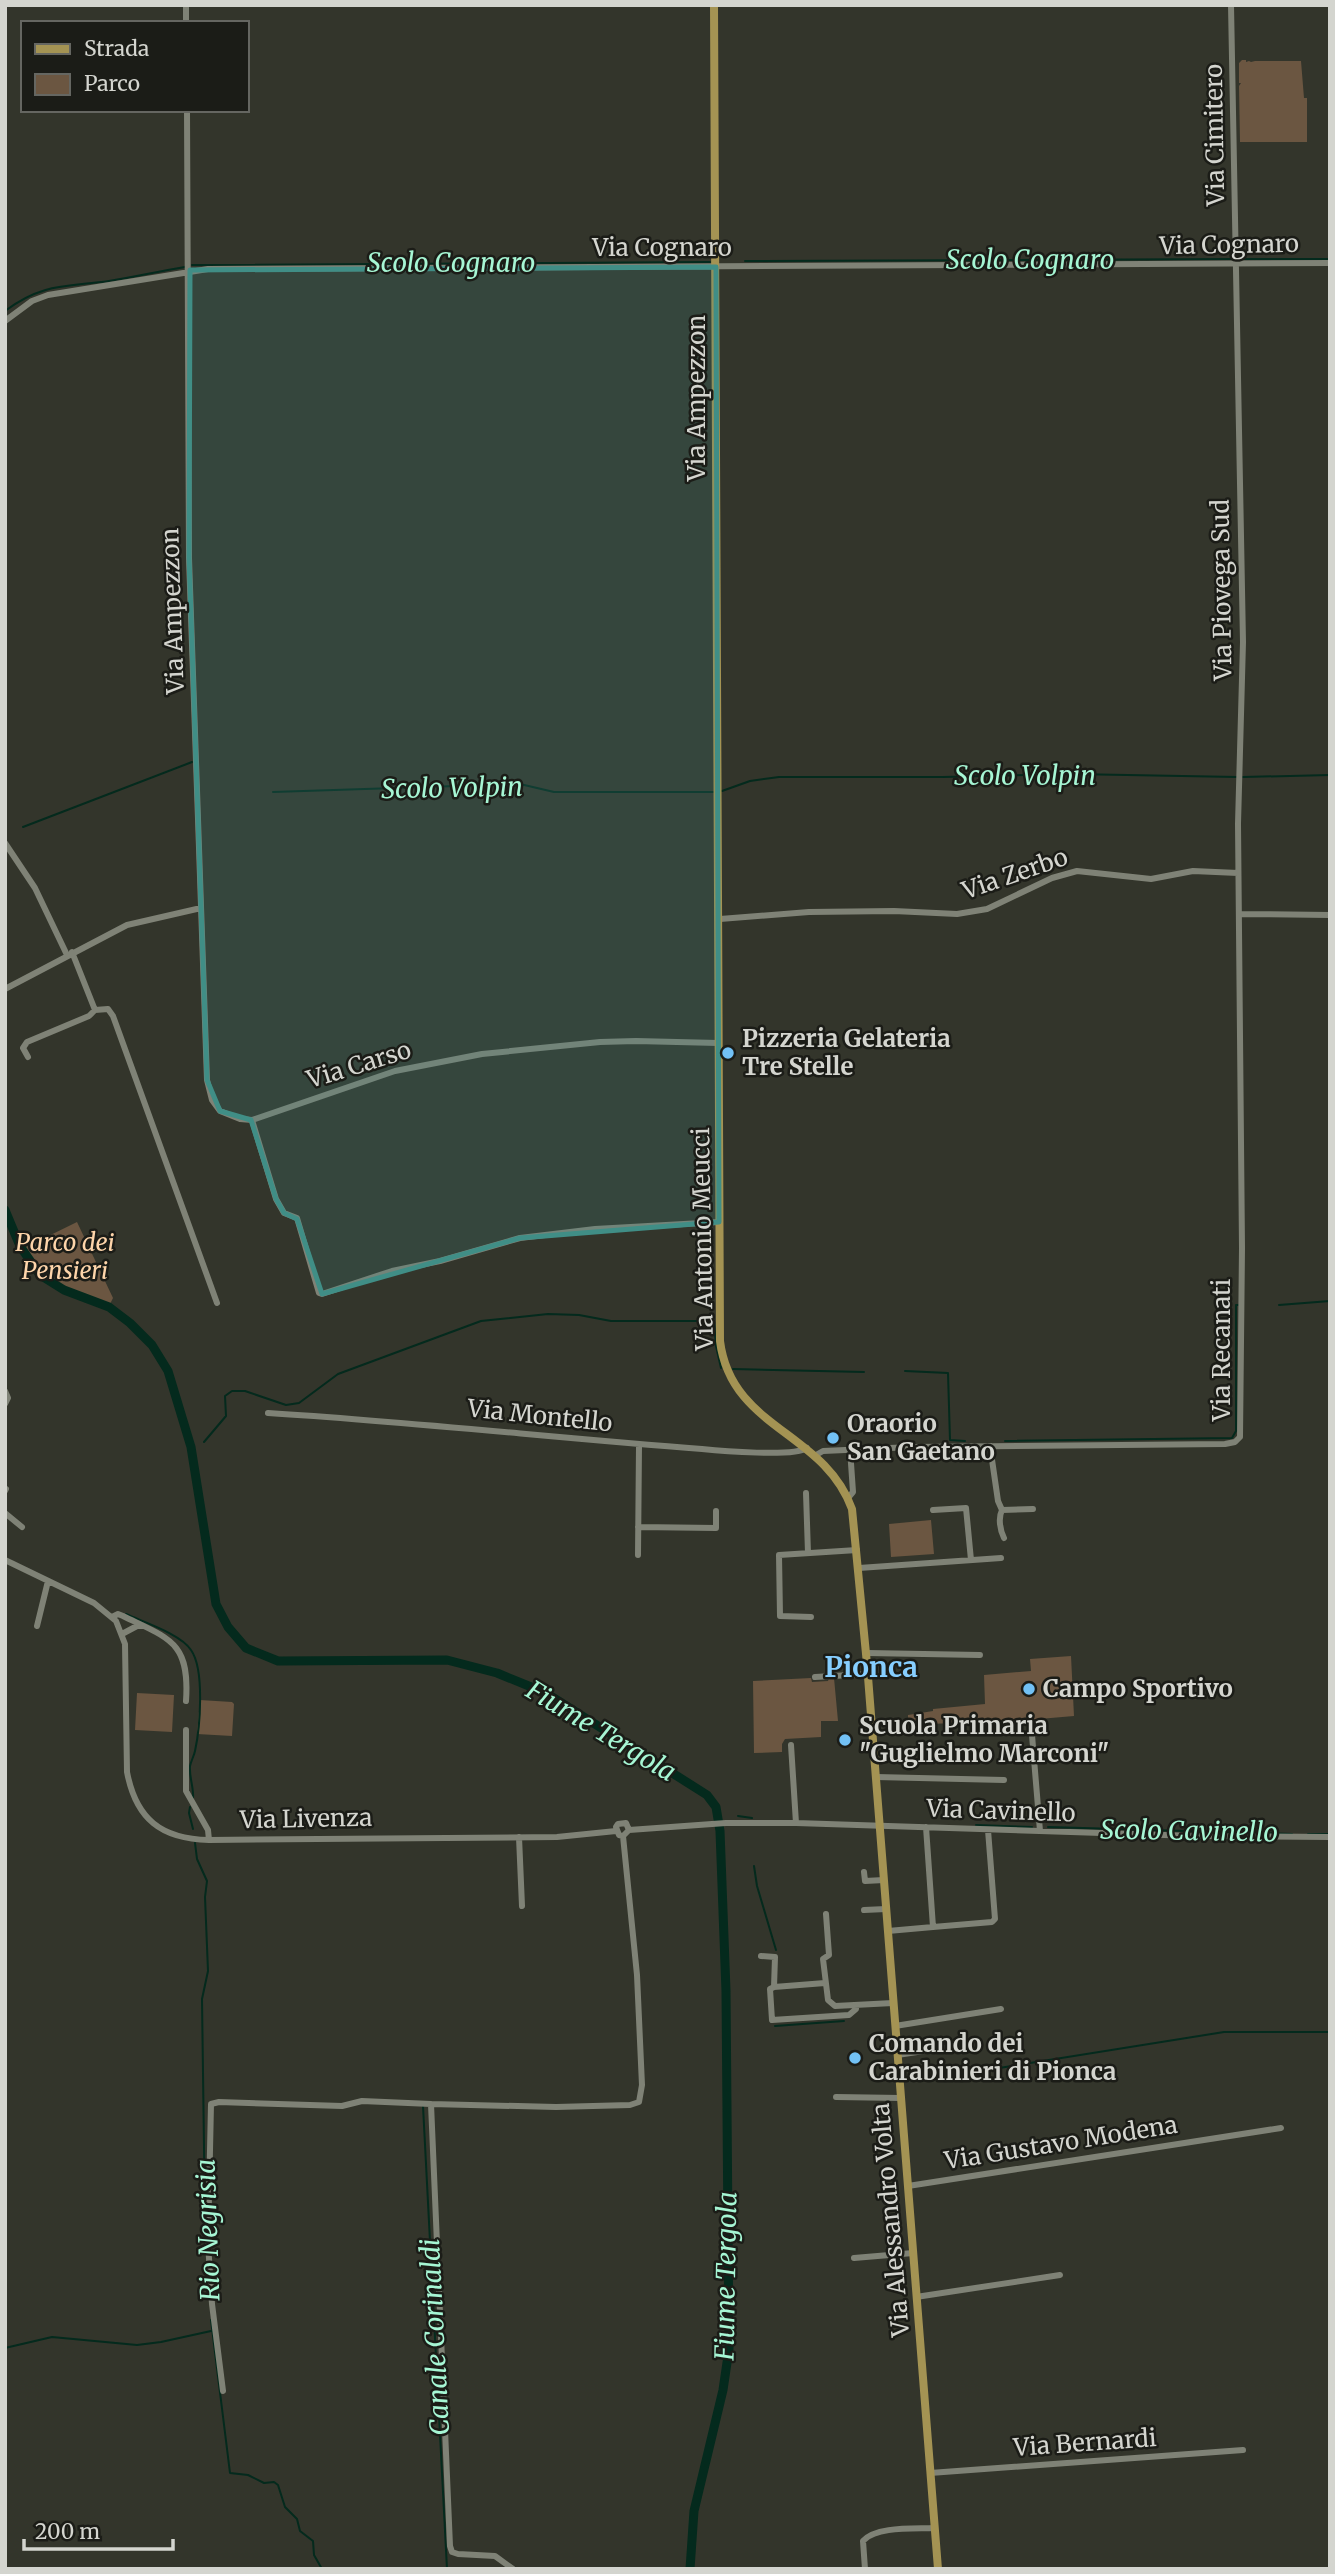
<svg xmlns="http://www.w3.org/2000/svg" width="1335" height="2574" viewBox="0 0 1335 2574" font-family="Merriweather,serif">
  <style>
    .green { fill: #6b5641 }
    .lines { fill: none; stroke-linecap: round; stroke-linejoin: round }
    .stream { stroke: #042a1d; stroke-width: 2 }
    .river { stroke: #042a1d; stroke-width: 9 }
    .minor { stroke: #7f8276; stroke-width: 6 }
    .major { stroke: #a49353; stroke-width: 8 }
    .marked { fill: #408e86; fill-opacity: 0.2; stroke: #408e86; stroke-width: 5; stroke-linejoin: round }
    .poi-dot { fill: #72c1f5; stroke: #1b1c17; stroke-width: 2.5 }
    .labels { text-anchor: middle; stroke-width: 5; stroke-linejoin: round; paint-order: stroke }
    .street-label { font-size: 24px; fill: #d4d5cf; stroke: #1b1c17 }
    .poi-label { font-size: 24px; font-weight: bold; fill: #d4d5cf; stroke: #1b1c17; text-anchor: start }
    .park-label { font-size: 24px; font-style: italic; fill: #fed5aa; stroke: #1b1c17 }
    .water-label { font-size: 26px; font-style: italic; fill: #a6f6d4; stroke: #1b1c17 }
    .quarter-label { font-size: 28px; font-weight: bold; fill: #86ceff; stroke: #1b1c17 }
  </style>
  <rect width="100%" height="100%" fill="#33352b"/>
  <!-- green -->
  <path class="green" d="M1242,60H1246V62L1249,61L1251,62L1255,61H1301L1304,98H1307V142H1240L1239,86L1241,83H1239V63Z
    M77,1222L113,1298L109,1306L65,1289L41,1272L24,1248Z
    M931,1520L934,1554L891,1557L889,1524Z
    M1071,1656L1074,1716L957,1726L953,1723L908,1725V1715L933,1711V1709L985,1704L984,1675L1031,1671L1030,1659Z
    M811,1678L812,1682L828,1681L829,1678H834L838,1721H821V1737L785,1739L782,1744V1752L754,1753L753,1681Z
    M137,1693L174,1695L172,1732L135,1730Z
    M200,1700L232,1702L234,1704L232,1736L197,1734Z"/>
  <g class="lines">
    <!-- stream -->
    <path class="stream" d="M1239,259H1330
      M745,261L1232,259
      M192,265L710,262
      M5,311C42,283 66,287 109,281C134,277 160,271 185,267
      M1243,777L1330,775
      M722,791L750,781L779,777H943L1072,774L1237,777
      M273,792L520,784L554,792H714
      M23,827L192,762
      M1279,1305L1330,1301
      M733,1369L864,1372
      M905,1371L948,1373L950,1440L965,1441
      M1005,1441L1232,1438L1236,1431V1305H1238
      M204,1442L226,1416L225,1396L232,1391H245L286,1405L299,1403L338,1374L481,1321L548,1314L579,1315L611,1321H714L716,1346L721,1368
      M191,1447L194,1446
      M126,1614C143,1622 181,1634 191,1650C205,1670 200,1728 195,1751C194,1756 191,1761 190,1766C189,1777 194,1788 193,1798
      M190,1807L189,1813L193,1829
      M738,1816L752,1818
      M719,1818L721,1817
      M976,1825L1032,1827
      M1048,1827L1292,1834
      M1308,1834H1330
      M195,1843L197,1859L207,1881L205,1897L208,1971L202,1999L205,2220
      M754,1866L757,1886L776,1950
      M775,2026L844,2021
      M993,2069L1224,2032H1330
      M423,2106L447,2569
      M206,2264L208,2297
      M211,2320L230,2473L248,2475L264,2483L274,2482L278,2485L285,2507L297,2519L300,2531L313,2541L314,2555L322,2569
      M5,2348L52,2337L137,2345L161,2342L211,2331"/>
    <!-- river -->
    <path class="river" d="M5,1210L20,1246L40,1275L64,1290L109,1307L130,1323L152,1345L168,1371L191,1447L216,1604L228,1627L246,1648L278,1661L447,1660L497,1673L546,1693L707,1795L716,1807L720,1831L726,1991L729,2349L723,2390L694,2511L690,2569"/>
    <!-- minor -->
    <path class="minor" d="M186,5V23
      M187,110L189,558L207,1080L212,1100L220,1111L240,1119L252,1120L395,1071L482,1054L600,1042L636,1041L718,1043
      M5,321L32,301L48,295L208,269L1330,263
      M5,843L35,888L67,955
      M1239,914L1330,915
      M720,919L809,912L894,911L957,914L987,909L1052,878L1077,871L1151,879L1193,871L1238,873
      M72,952L95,1010L108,1009L113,1016L217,1303
      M5,989L127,925L201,908
      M28,1057L23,1048L27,1042L89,1016L95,1010
      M252,1120L276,1199L284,1213L297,1218L319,1293L322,1294L392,1271L440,1261L520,1238L595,1229L719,1222
      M5,1391L8,1398L5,1404
      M268,1413C413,1422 557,1438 702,1449C720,1451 795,1457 807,1448
      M990,1446L998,1501L1002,1510C998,1518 1000,1530 1004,1538
      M816,1455L823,1451L912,1447L1225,1444L1235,1442L1240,1437L1242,1248L1238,824L1243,642L1231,5
      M5,1491L6,1489
      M806,1493L808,1553
      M848,1498L853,1492L850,1449
      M933,1510L966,1508L971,1560
      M1002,1510L1033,1509
      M5,1513L22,1527
      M638,1527L716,1528V1511
      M638,1555L639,1446
      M5,1560L94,1603L116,1621L125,1644L127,1772C136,1819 161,1839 209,1840L557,1837L616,1831
      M859,1568L1001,1558
      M112,1617L118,1614L123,1616C170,1639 190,1642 186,1701
      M811,1617L780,1616L779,1555L857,1550
      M37,1626L48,1581
      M122,1634L137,1626H143
      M867,1653L980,1655
      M815,1677L868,1674
      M186,1730V1791L208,1830L209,1840
      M1032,1735L1040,1831
      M791,1745L796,1823
      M876,1777L1004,1780
      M629,1830L626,1823L618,1824L616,1827L619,1835L623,1836L629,1830L726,1823H796L1195,1836L1330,1837
      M519,1837L522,1906
      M864,1872L865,1881L884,1880
      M864,1910L886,1909
      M826,1914L829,1955L823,1959L828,2000L835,2006L893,2003
      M933,1927L992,1922L995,1919L988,1830
      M888,1931L933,1927L926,1827
      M761,1956L775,1957L774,1987L825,1983
      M774,1987L770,1989L772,2020L849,2015L856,2009V2005
      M895,2026L1001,2009
      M897,2055L951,2047
      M836,2097L901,2098
      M431,2104L556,2107L630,2105L639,2102L642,2085L637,1975L623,1836
      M908,2186L1281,2128
      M854,2258L913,2253
      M916,2297L1060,2275
      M223,2391L212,2304L208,2243L211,2104L219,2102L342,2106L362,2101L431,2104L450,2546L452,2552L458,2554L495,2556L513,2569
      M930,2473L1243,2450
      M865,2569L863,2541C876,2526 915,2529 934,2528"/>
    <!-- major -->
    <path class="major" d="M714,5L720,1341C731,1429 824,1431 852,1509L867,1664L938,2569"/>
  </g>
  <!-- marked area -->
  <path class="marked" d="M716,267L719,1222L520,1238L322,1294L297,1219L284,1213L276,1199L251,1120L220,1111L207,1080L189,558L190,270Z"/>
  <!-- markers -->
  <g class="poi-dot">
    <circle cx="728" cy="1053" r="7"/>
    <circle cx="833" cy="1438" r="7"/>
    <circle cx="1029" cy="1689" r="7"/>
    <circle cx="845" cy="1740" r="7"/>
    <circle cx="855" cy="2058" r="7"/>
  </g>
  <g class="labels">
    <!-- street labels -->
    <g class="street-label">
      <text transform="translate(1215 135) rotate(-91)" y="8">Via Cimitero</text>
      <text transform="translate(1229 245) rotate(-1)" y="8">Via Cognaro</text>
      <text x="662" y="256">Via Cognaro</text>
      <text transform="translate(697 398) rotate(-90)" y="8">Via Ampezzon</text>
      <text transform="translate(1222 590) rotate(-91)" y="8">Via Piovega Sud</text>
      <text transform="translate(173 611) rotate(-92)" y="8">Via Ampezzon</text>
      <text transform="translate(1015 874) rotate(-19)" y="8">Via Zerbo</text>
      <text transform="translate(359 1065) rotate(-17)" y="8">Via Carso</text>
      <text transform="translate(703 1239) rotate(-91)" y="8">Via Antonio Meucci</text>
      <text transform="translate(1222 1350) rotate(-90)" y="8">Via Recanati</text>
      <text transform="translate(540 1416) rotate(6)" y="8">Via Montello</text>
      <text transform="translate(1001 1811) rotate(2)" y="8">Via Cavinello</text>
      <text transform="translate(306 1819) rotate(-1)" y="8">Via Livenza</text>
      <text transform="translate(1061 2143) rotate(-9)" y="8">Via Gustavo Modena</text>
      <text transform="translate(891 2220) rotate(-95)" y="8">Via Alessandro Volta</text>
      <text transform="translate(1085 2443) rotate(-4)" y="8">Via Bernardi</text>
    </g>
    <!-- poi labels -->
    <g class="poi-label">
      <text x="742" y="1047">Pizzeria Gelateria<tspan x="742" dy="28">Tre Stelle</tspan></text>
      <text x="847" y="1432">Oraorio<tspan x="847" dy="28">San Gaetano</tspan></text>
      <text x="1043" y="1697">Campo Sportivo</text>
      <text x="859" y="1734">Scuola Primaria<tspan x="859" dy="28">"Guglielmo Marconi"</tspan></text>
      <text x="869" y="2052">Comando dei<tspan x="869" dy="28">Carabinieri di Pionca</tspan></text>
    </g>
    <!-- park labels -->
    <g class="park-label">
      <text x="65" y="1251">Parco dei<tspan x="65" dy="28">Pensieri</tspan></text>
    </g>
    <!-- water labels -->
    <g class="water-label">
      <text x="1030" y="269">Scolo Cognaro</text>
      <text x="451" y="272">Scolo Cognaro</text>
      <text x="1025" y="785">Scolo Volpin</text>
      <text transform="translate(452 788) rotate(-1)" y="9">Scolo Volpin</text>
      <text transform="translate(601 1731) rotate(31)" y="9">Fiume Tergola</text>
      <text transform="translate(1189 1831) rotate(1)" y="9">Scolo Cavinello</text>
      <text transform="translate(208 2230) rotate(-92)" y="9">Rio Negrisia</text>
      <text transform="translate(726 2276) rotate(-89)" y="9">Fiume Tergola</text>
      <text transform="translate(435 2337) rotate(-93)" y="9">Canale Corinaldi</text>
    </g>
    <!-- quarter labels -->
    <g class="quarter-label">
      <text x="871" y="1677">Pionca</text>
    </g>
  </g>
  <!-- border -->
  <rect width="1335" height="2574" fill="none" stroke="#d4d5cf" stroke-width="14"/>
  <!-- legend -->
  <rect x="21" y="21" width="228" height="91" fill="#1b1c17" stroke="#656661" stroke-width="2"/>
  <rect x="35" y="44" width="35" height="10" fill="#a49353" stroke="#656661" stroke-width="2"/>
  <text x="84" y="56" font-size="21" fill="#d4d5cf">Strada</text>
  <rect x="35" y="74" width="35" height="21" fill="#6b5641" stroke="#656661" stroke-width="2"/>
  <text x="84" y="91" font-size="21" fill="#d4d5cf">Parco</text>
  <!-- scale -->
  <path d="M24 2539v10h149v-10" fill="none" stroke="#d4d5cf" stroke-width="3.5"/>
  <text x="35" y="2539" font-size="21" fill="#d4d5cf" stroke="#1b1c17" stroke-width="5" paint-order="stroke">200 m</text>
</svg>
